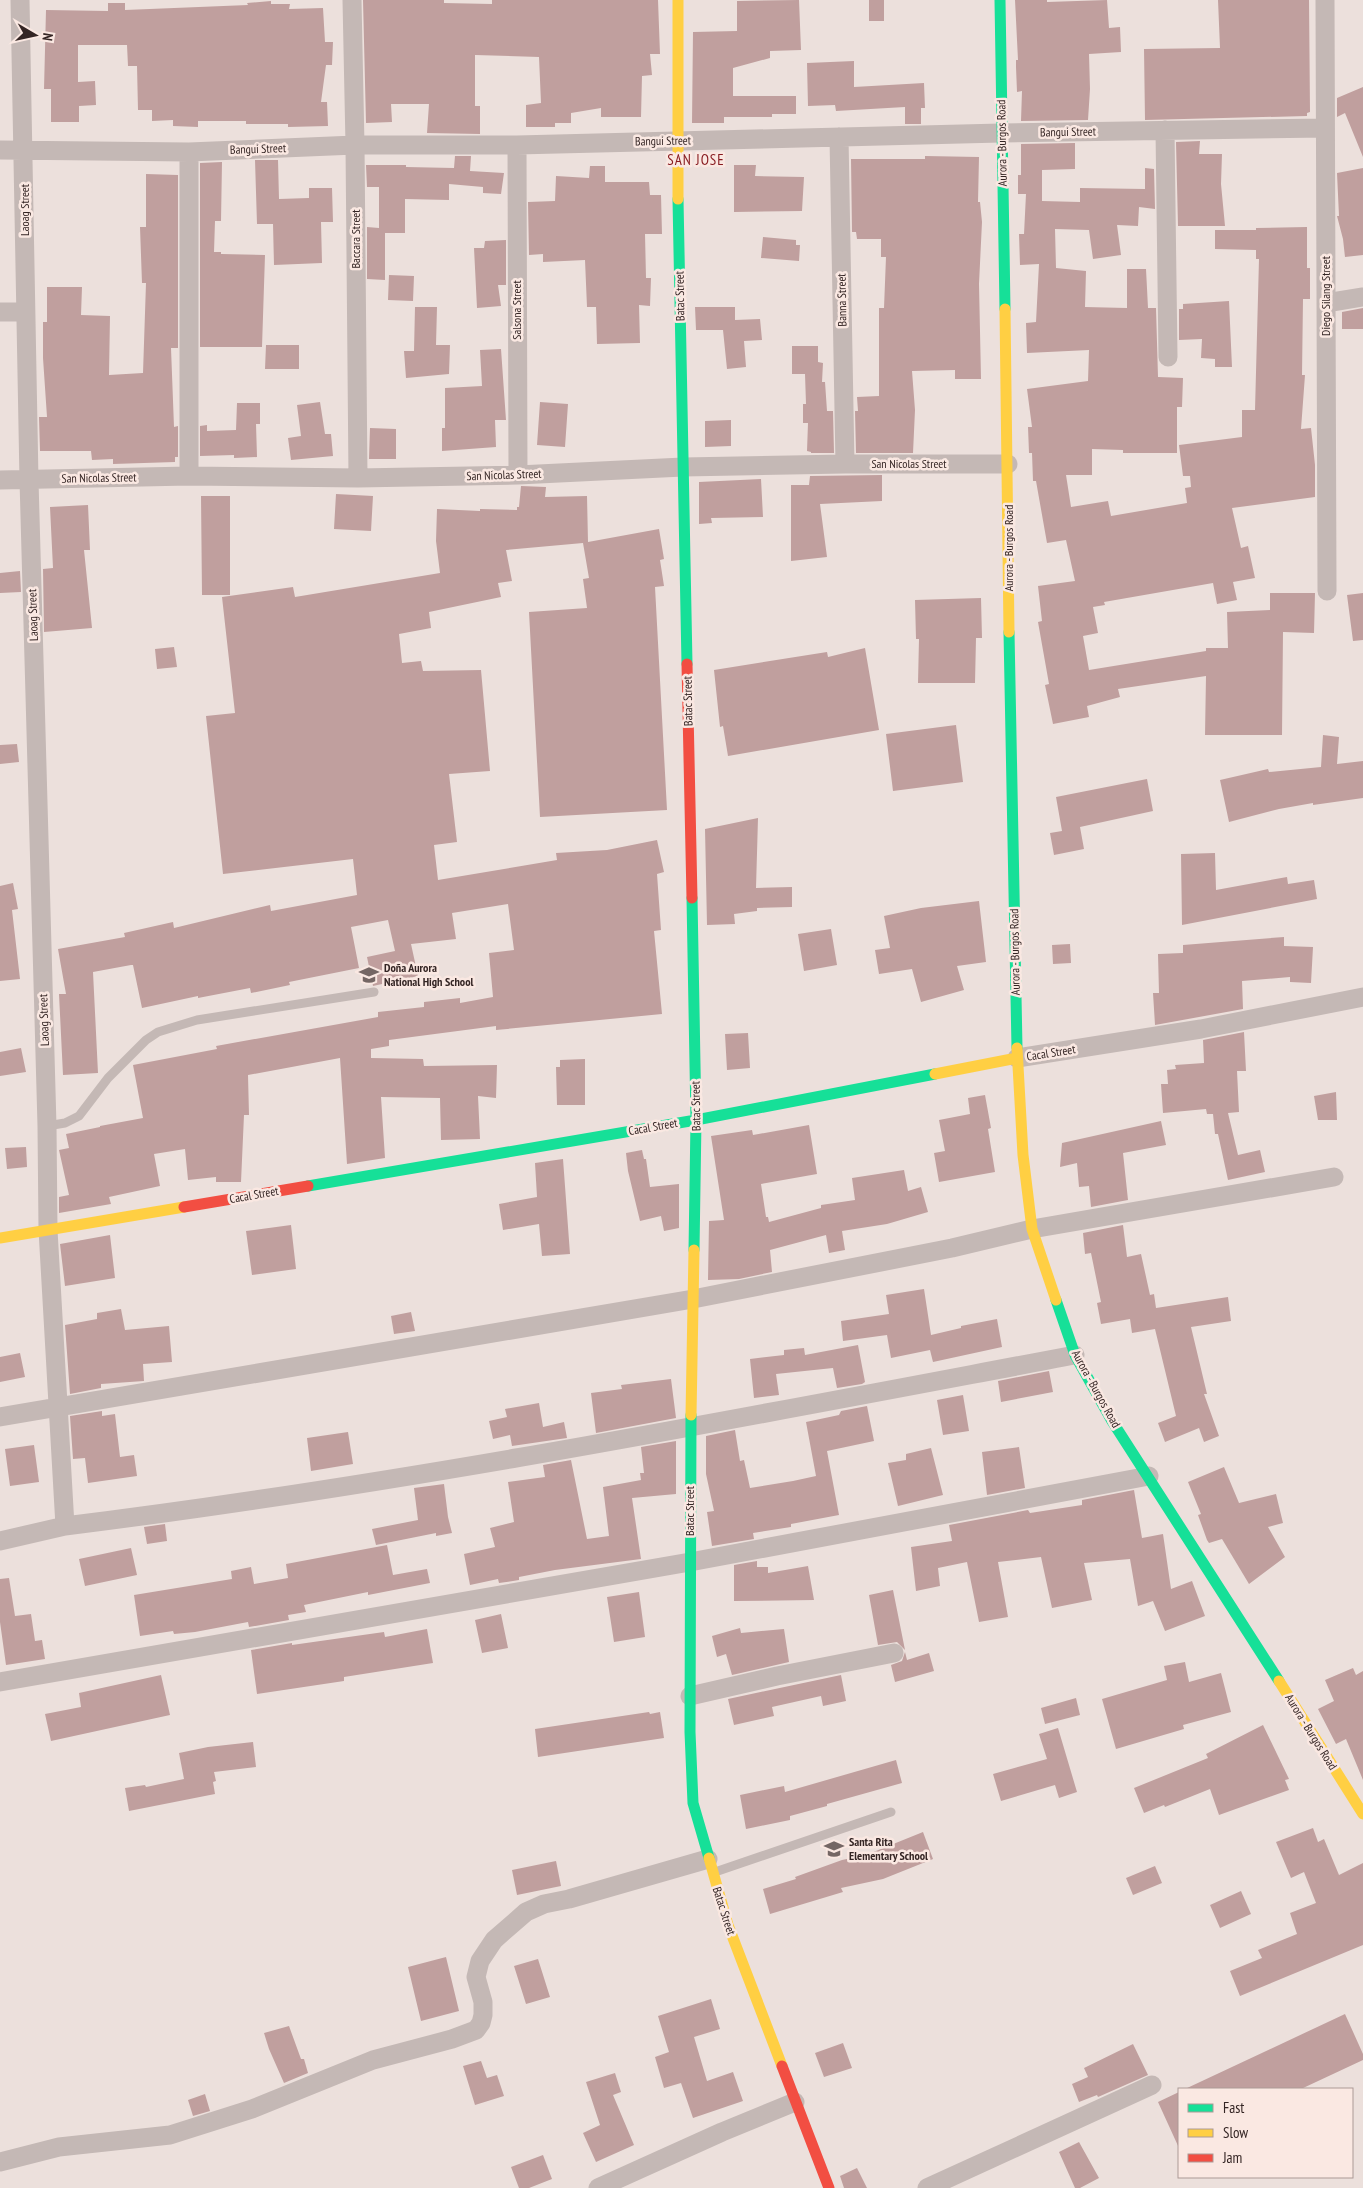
<svg xmlns="http://www.w3.org/2000/svg" width="1363" height="2188" viewBox="0 0 1363 2188" font-family="'PT Sans Narrow',sans-serif">
  <style>
    .building { fill: #c09f9e }
    .lines { fill: none; stroke-linecap: round; stroke-linejoin: round }
    .lane { stroke: #c4b8b5; stroke-width: 9 }
    .street { stroke: #c4b8b5; stroke-width: 19 }
    .fast { stroke: #16e098; stroke-width: 11 }
    .slow { stroke: #ffcf43; stroke-width: 11 }
    .jam { stroke: #f24e42; stroke-width: 11 }
    .labels { text-anchor: middle; stroke-width: 5; stroke-linejoin: round; paint-order: stroke }
    .street-label { font-size: 12px; fill: #342524; stroke: #fae8e2 }
    .poi-label { font-size: 12px; font-weight: bold; fill: #342524; stroke: #fae8e2; text-anchor: start }
    .quarter-label { font-size: 15px; letter-spacing: 1px; fill: #871a1f; stroke: #fae8e2 }
  </style>
  <rect width="100%" height="100%" fill="#ece0dc"/>
  <!-- building -->
  <path class="building" d="M363,0H444V3L492,4V0H658L660,54H650L652,75L642,76L641,117H601V108L571,113V123H555V127H526V105L541,103L539,57L475,55V106H480V134L427,133L429,104H391L392,122L366,123Z
    M799,0L801,50L770,51V58L733,68V96H796V114H772V117H724V123H692L693,32L737,31V1Z
    M869,0H884V21H869Z
    M1015,0H1047V2L1107,0L1109,28L1120,27L1121,52L1089,54L1090,89L1088,120L1021,121L1022,91L1017,92L1016,67V60H1018Z
    M1218,0H1309L1310,112L1307,113V116L1145,120L1144,49L1220,48Z
    M271,1V4H290L289,9L323,8L325,42H333L332,65H326L321,102H327L328,126L288,127V124H246V121H198V127L173,126V120L152,121V110H138L137,66H128L127,45H78V82L95,81L96,105L79,106V122H51V89H44L46,10L108,11V3H125V10L248,5L247,3Z
    M854,61V87L924,83L925,108H921V124H905V107L836,111L835,105L808,106L807,63Z
    M1363,87V157L1345,113L1337,117V98Z
    M1200,141L1199,154H1222L1221,184L1225,226H1178L1176,142Z
    M1075,143V169L1042,170V201L1080,202V188L1145,189V168L1154,169L1155,209L1139,207L1138,226L1117,225L1121,255L1093,259L1089,230L1055,229L1056,268L1086,271L1085,307L1127,308V269H1146L1148,308H1156L1158,377L1183,378L1182,407H1177V453H1123V450L1092,449V475H1066L1071,507L1108,501L1111,516L1187,503L1185,488L1191,487L1190,476H1183L1179,445L1242,437V410H1255L1259,259H1256V250L1215,249V230H1256V228L1307,227V268H1310V299H1303L1302,375H1305L1301,429L1311,428L1315,465V497L1232,508L1241,548L1248,546L1255,578L1233,582L1237,600L1217,604L1213,583L1104,602L1105,605L1093,607L1098,633L1083,636L1089,670L1206,651V648H1228L1227,612L1270,610V593H1315L1314,633L1283,632L1282,735H1205L1206,676L1118,689L1120,697L1087,706L1089,717L1053,724L1045,685L1049,684L1038,622L1042,621L1038,586L1075,581L1066,540L1047,543L1036,481H1033L1032,453H1029L1028,427H1032L1027,389L1088,381L1089,350L1027,353L1026,323L1036,322L1039,264L1020,265L1019,234H1024L1026,194H1018V175H1021V144Z
    M455,156H471L470,171L504,173L501,194L483,193V187L449,184V200L405,199V233H385V280L367,279V227L379,228V187H367L366,165H406V167L454,168Z
    M925,156L979,157L978,202H980L982,222L979,284L981,379H955V370L912,371L915,410L913,453H856L855,411H858L857,397L879,396V308H884L886,257H881V239H857L856,232H852L851,159H925Z
    M255,160H278L279,199L309,198V188H332L333,222H321L322,263L274,265L273,224H257Z
    M222,162L221,221H215L214,252H221V254L265,255L262,347H200V163Z
    M734,165H756L755,176L804,177L802,211L734,212Z
    M590,166H605V182H649L650,195H661L662,234H645L646,278H651L650,306L639,305L640,343L597,344L596,307H587L585,260L543,262V254L529,255L528,202L555,201L556,176L589,178Z
    M1363,168V255L1345,257L1343,239L1337,216H1339L1337,173Z
    M146,174L178,175V348H171L174,427L178,426V457H175V462L113,464V459L92,460L91,451H40L39,417H47L43,358V322H47V287H82L81,315L110,316L109,375L143,373L146,283H142L140,227H146Z
    M763,237L796,240V245H800L799,261L761,258Z
    M506,240V285H498L501,306L477,308L474,248H484L485,241Z
    M389,275L414,276L413,301L388,300Z
    M1229,301L1232,367H1215V359L1201,358L1202,339L1179,340V309H1183V304Z
    M415,307H437L436,345H450L449,374L406,378L404,351H414Z
    M695,307H735V320L760,319L762,340L744,341L746,367L727,369L723,330H696Z
    M1363,308V329H1342V312Z
    M266,345H299V369H265Z
    M792,346H818V362L823,363L822,382H825L827,411H833L834,453H811V452L807,451L808,423H803V404H806L805,374H792Z
    M501,349L506,420H495L496,447L442,451V428H445V388L482,386L480,350Z
    M320,402L325,434H331L333,456L291,460L288,438L301,436L297,405Z
    M540,402L568,404L565,447L537,445Z
    M237,403H260V424H256L257,457L234,458V455L200,456V426L207,425V431L236,430Z
    M731,420V446L705,447V421Z
    M370,428L396,429V459H369Z
    M882,475V501L820,504L827,557L791,561V485H809L810,476Z
    M761,479L763,517L711,518L712,523L699,524V482Z
    M521,486L546,487L545,497L587,496L588,542L659,529L664,559L660,560L664,586L655,587L667,810L540,817L529,612L587,608L583,579L589,578L583,543L506,550L512,581L498,583L501,597L429,612L431,628L399,634L402,663L421,661L423,671L481,670L490,771L449,774L457,842L434,845L438,880L557,860L556,853L607,850L657,840L664,872L657,874L661,930L654,931L662,1014L496,1030V1026L389,1040V1046L371,1049V1058L423,1059L424,1066L497,1065L496,1098L478,1096L480,1139L441,1140L440,1098L381,1097L385,1158L347,1164L340,1058L248,1075L249,1115H244L241,1182H216V1177L188,1180L185,1149L154,1154L160,1186L109,1197L111,1204L59,1213V1197L69,1195L59,1150L69,1148L66,1134L100,1127V1126L143,1118L133,1065L217,1049L216,1046L378,1017V1012L424,1007V1002L460,998V1003L493,997L489,953L514,950L508,904L452,913L456,939L411,944L418,976L373,986L367,957L395,951L388,920L351,927L359,968L289,982L290,985L251,993L250,988L198,998V996L142,1008L133,965H131L93,972L98,1073L63,1075L59,994H66L58,949L125,937L124,933L173,922L174,928L270,905L271,911L357,895L353,859L223,874L206,716L235,713L222,597L293,587L295,597L440,573L436,541L437,509L480,511V509L517,510V507H519Z
    M336,494L373,496L371,531L334,529Z
    M201,496H230V595H202Z
    M88,505L90,550H84L92,628L44,632L43,569L53,568L50,507Z
    M20,571L21,592L0,593V573Z
    M1363,593V640L1353,641L1347,595Z
    M981,598L982,638H976L975,683H918L919,639H916L915,600Z
    M174,647L177,667L157,669L155,649Z
    M865,648L879,730L728,756L723,726L720,727L714,670L827,652L828,657Z
    M956,725L963,782L893,791L886,734Z
    M1323,735L1339,737L1337,764L1363,761V798L1313,805V803L1279,809L1229,822L1220,780L1268,769L1269,772L1321,767Z
    M17,744L19,762L0,764V745Z
    M1147,779L1153,811L1080,827L1084,849L1054,855L1050,833L1062,831L1056,797Z
    M758,818L756,888L792,887V907L757,908V911L734,914L735,924L707,925L705,829Z
    M1215,853L1216,890L1287,877L1288,884L1314,880L1317,899L1182,925L1181,854Z
    M13,883L18,909L12,910L20,979L0,981V886Z
    M979,901L986,962L957,966L964,990L921,1002L912,969L879,974L875,950L890,948L884,916L921,908Z
    M831,929L837,965L804,971L798,934Z
    M1284,937V946L1313,947L1311,983L1290,982V977L1242,981L1243,1009L1155,1025L1153,993H1159L1158,954L1183,953V945Z
    M1070,944L1071,963L1053,964L1052,945Z
    M1244,1032L1246,1071H1237L1239,1112L1228,1113L1238,1155L1260,1150L1265,1172L1228,1180L1218,1134H1215L1213,1114H1207L1206,1109L1163,1113L1161,1084H1168L1167,1070L1176,1069L1175,1065L1204,1063L1203,1040Z
    M748,1033L750,1068L727,1070L725,1034Z
    M21,1048L26,1072L0,1076V1052Z
    M585,1059V1105H557L556,1067H560V1060Z
    M1336,1092L1337,1120H1318L1314,1096Z
    M985,1095L991,1128L988,1129L995,1172L939,1182L934,1153L945,1151L939,1120L970,1114L968,1098Z
    M1161,1121L1166,1145L1123,1153L1128,1200L1091,1207L1089,1186L1079,1187L1077,1163L1060,1167L1062,1143Z
    M809,1125L817,1174L761,1184L766,1217H768L769,1222L821,1208V1205L855,1200L852,1178L904,1170L908,1191L921,1187L928,1212L887,1224L842,1231L845,1250L829,1253L826,1235L770,1250L772,1272L739,1279L708,1280L709,1221L724,1220L711,1136L752,1130L753,1135Z
    M26,1147L27,1167L7,1169L5,1148Z
    M642,1150L644,1159H646L650,1187L679,1184V1228L664,1231L661,1216L640,1221L628,1171L626,1153Z
    M563,1159L570,1254L542,1256L539,1224L503,1230L499,1204L537,1197L535,1163Z
    M291,1225L296,1269L252,1275L246,1231Z
    M1123,1225L1127,1257L1141,1254L1150,1295L1154,1294L1156,1308L1228,1297L1231,1321L1191,1327L1207,1394H1204L1219,1436L1204,1442L1199,1428L1165,1442L1158,1423L1176,1416L1155,1329L1132,1333L1130,1319L1101,1324L1097,1303L1101,1302L1091,1253L1085,1254L1083,1233Z
    M110,1235L115,1278L65,1286L60,1244Z
    M924,1289L931,1335L961,1328V1326L997,1319L1002,1347L933,1362L930,1350L891,1358L887,1335L843,1341L841,1321L889,1314L886,1295Z
    M121,1309L125,1330L169,1326L172,1362L143,1364L144,1381L101,1384V1388L70,1394L65,1325L97,1319V1313Z
    M411,1312L415,1331L394,1334L391,1316Z
    M858,1345L865,1382L862,1384L837,1388L833,1368L776,1374L779,1395L754,1398L750,1359L784,1355V1350L804,1348L805,1355Z
    M20,1353L25,1377L0,1382V1357Z
    M1049,1371L1053,1392L1001,1402L998,1381Z
    M671,1379L676,1418L596,1433L591,1393L622,1389L621,1385Z
    M963,1395L969,1431L943,1435L937,1400Z
    M539,1403L543,1427L564,1422L567,1438L512,1446L510,1435L493,1439L489,1421L507,1417L505,1409Z
    M867,1406L874,1441L827,1451L839,1515L791,1524V1527L753,1533L754,1539L712,1546L707,1512L714,1511L706,1474V1436L735,1430L740,1461L744,1460L750,1488L793,1481L816,1476L806,1422L839,1415L841,1411Z
    M102,1411V1416L115,1414L120,1457L134,1455L137,1476L88,1483L85,1458L73,1459L70,1416Z
    M348,1432L353,1464L311,1471L307,1438Z
    M676,1441V1494L632,1498L641,1559L555,1570L519,1577V1580L513,1581L499,1583L498,1579L470,1585L464,1554L495,1547L490,1528L514,1522L508,1482L545,1477L543,1465L571,1460L587,1539L609,1536L603,1487L641,1480L640,1473H644L641,1447Z
    M34,1445L39,1482L10,1486L5,1449Z
    M1019,1447L1025,1488L987,1495L982,1452Z
    M931,1448L943,1495L898,1506L888,1463L906,1460V1454Z
    M1224,1467L1239,1503L1276,1494L1283,1523L1268,1527L1285,1557L1249,1584L1222,1539L1209,1543L1207,1540L1198,1515L1201,1514L1188,1482Z
    M444,1484L448,1517L452,1533L436,1536V1533L376,1545L372,1529L418,1520L414,1488Z
    M1134,1490L1142,1538L1163,1534L1171,1589L1192,1581L1205,1616L1165,1631L1153,1601L1138,1606L1130,1559L1084,1563L1092,1600L1052,1608L1041,1557L998,1562L1008,1617L979,1622L967,1562L938,1568L940,1586L916,1591L911,1547L952,1541L949,1525L1028,1510L1030,1513L1082,1505V1500Z
    M165,1524L167,1541L147,1544L144,1527Z
    M387,1545L393,1575L427,1569L430,1583L368,1595V1592L304,1605L306,1612L288,1615L289,1620L249,1627L248,1622L195,1632L174,1634L173,1631L140,1636L134,1595L232,1579L231,1571L251,1567L254,1584L288,1578L286,1564Z
    M131,1548L137,1575L85,1586L79,1559Z
    M757,1561V1567H768V1573L808,1566L814,1600L734,1601V1565Z
    M9,1578L15,1616L31,1614L35,1641L42,1640L45,1659L6,1665L0,1622V1579Z
    M893,1590L905,1650L897,1642L878,1645L869,1595Z
    M639,1592L645,1637L614,1642L607,1597Z
    M501,1614L508,1648L482,1653L475,1620Z
    M740,1628L741,1633L784,1629L789,1662L732,1675L726,1654L717,1657L712,1636Z
    M427,1629L433,1663L344,1677V1681L257,1694L251,1650L292,1643V1645L384,1632L385,1637Z
    M905,1652L907,1660L929,1653L934,1671L895,1682L891,1665L902,1661Z
    M1185,1662L1189,1682L1221,1673L1231,1712L1183,1725L1184,1729L1116,1749L1102,1699L1167,1680L1164,1666Z
    M1353,1668L1356,1675L1363,1671V1780L1346,1739L1336,1744L1318,1709L1334,1701L1325,1680Z
    M161,1675L170,1715L51,1741L45,1714L81,1707L79,1693Z
    M841,1675L846,1701L823,1706L821,1696L772,1707L774,1716L734,1725L728,1699Z
    M1076,1698L1080,1715L1045,1724L1041,1708Z
    M649,1712L650,1714L660,1712L664,1738L538,1757L535,1729Z
    M1263,1725L1289,1779L1285,1780L1289,1790L1219,1815L1210,1789L1165,1807L1164,1805L1144,1813L1134,1788L1208,1758L1206,1754Z
    M1058,1728L1077,1792L1059,1798L1055,1785L1001,1801L993,1774L1047,1759L1039,1734Z
    M253,1742L256,1767L214,1772L216,1781L213,1782L215,1794L129,1811L125,1788L145,1785L146,1787L184,1779L179,1753L208,1747Z
    M896,1760L902,1783L827,1804V1806L790,1816V1820L746,1829L740,1795L784,1786L785,1792Z
    M1313,1828L1318,1842L1324,1839L1339,1875L1363,1863V1945L1240,1996L1230,1971L1262,1958L1258,1950L1297,1934L1290,1913L1316,1903L1304,1872L1291,1878L1276,1842Z
    M923,1832L933,1859L883,1879L841,1888L843,1892L770,1914L763,1889L796,1879L795,1877L842,1860L866,1855Z
    M556,1861L561,1886L517,1895L512,1870Z
    M1155,1866L1162,1883L1133,1895L1126,1878Z
    M1241,1891L1251,1914L1220,1928L1210,1905Z
    M446,1957L459,2011L421,2021L408,1967Z
    M538,1959L550,1997L526,2004L514,1966Z
    M711,1999L720,2029L694,2037L707,2081L733,2072L743,2101L693,2118L681,2083L664,2088L655,2057L669,2052L658,2016Z
    M1345,2014L1363,2054V2060L1301,2089H1185Z
    M289,2026L301,2059H304L308,2073L284,2083L269,2049L264,2033Z
    M843,2043L852,2068L824,2077L815,2053Z
    M1133,2044L1148,2075L1098,2097L1097,2095L1079,2102L1072,2084L1088,2077L1084,2068Z
    M481,2061L487,2078L497,2075L504,2096L475,2105L463,2066Z
    M615,2073L621,2092L613,2095L634,2145L596,2162L583,2133L600,2125L586,2082Z
    M1179,2092V2148L1158,2102Z
    M205,2094L210,2111L193,2116L188,2100Z
    M1079,2142L1099,2178L1080,2188H1075L1059,2152Z
    M543,2155L552,2179L529,2188H519L511,2167Z
    M857,2168L867,2188H844L840,2176Z"/>
  <g class="lines">
    <!-- lane -->
    <path class="lane" d="M47,1126L65,1123L79,1116L108,1078L146,1040L158,1032L197,1020L374,992
      M715,1872L891,1812"/>
    <!-- street -->
    <path class="street" d="M352,0L355,145L358,478
      M1325,0L1327,591
      M1165,130L1168,357
      M839,137L845,464
      M517,145L518,475
      M0,150L189,152L355,145H517L1001,133L1325,128
      M1326,303L1363,297
      M0,312H25
      M189,476V152
      M0,480L189,476L358,478L518,475L683,467L845,464H1008
      M1017,1058L1201,1029L1363,997
      M0,1417L693,1299L952,1248L1032,1229L1334,1177
      M65,1526C404,1484 740,1418 1075,1355
      M0,1541L65,1526L48,1230L47,1126L29,480L20,0
      M0,1682L690,1562L1149,1476
      M690,1696L777,1676L894,1653
      M0,2162L59,2147L170,2135L252,2109L373,2060L452,2039L476,2030L481,2023L483,2015V2002L476,1977L480,1961L494,1940L526,1912L544,1904L569,1899L708,1859
      M598,2188L722,2132L795,2102
      M927,2188L1152,2085"/>
    <!-- fast -->
    <path class="fast" d="M1000,0L1005,309
      M678,199L687,664
      M1009,632L1017,1048
      M692,898L696,1120L694,1250
      M308,1186L696,1120L935,1074
      M1056,1300L1075,1355L1112,1421L1279,1681
      M691,1415L690,1732L693,1803L709,1858"/>
    <!-- slow -->
    <path class="slow" d="M678,0V199
      M1005,309L1009,632
      M1017,1048L1023,1155L1032,1229L1056,1300
      M935,1074L1017,1058
      M0,1238L184,1207
      M691,1415L694,1250
      M1279,1681L1363,1814
      M709,1858L728,1925L782,2066"/>
    <!-- jam -->
    <path class="jam" d="M687,664L692,898
      M184,1207L308,1186
      M782,2066L829,2188"/>
  </g>
  <!-- icons -->
  <defs>
    <symbol id="school-bare" viewBox="-9 -9 18 18"><path d="M0-5L7-2L0 1L-7-2ZM-4 1L0 2.5L4 1V4Q0 6-4 4Z" fill="#746664" stroke="#fae8e2" stroke-width="2.5" paint-order="stroke"/></symbol>
  </defs>
  <g fill-rule="evenodd">
    <use href="#school-bare" x="355" y="961" width="28" height="28"/>
    <use href="#school-bare" x="820" y="1835" width="28" height="28"/>
  </g>
  <g class="labels">
    <!-- street labels -->
    <g class="street-label">
      <text transform="translate(1068 132) rotate(-1)" y="4">Bangui Street</text>
      <text transform="translate(663 141) rotate(-1)" y="4">Bangui Street</text>
      <text transform="translate(1002 143) rotate(-91)" y="4">Aurora - Burgos Road</text>
      <text transform="translate(258 149) rotate(-2)" y="4">Bangui Street</text>
      <text transform="translate(25 210) rotate(-90)" y="4">Laoag Street</text>
      <text transform="translate(356 239) rotate(-90)" y="4">Baccara Street</text>
      <text transform="translate(680 296) rotate(-91)" y="4">Batac Street</text>
      <text transform="translate(1326 296) rotate(-90)" y="4">Diego Silang Street</text>
      <text transform="translate(842 300) rotate(-91)" y="4">Banna Street</text>
      <text transform="translate(517 310) rotate(-90)" y="4">Salsona Street</text>
      <text x="909" y="468">San Nicolas Street</text>
      <text transform="translate(504 475) rotate(-2)" y="4">San Nicolas Street</text>
      <text transform="translate(99 478) rotate(-1)" y="4">San Nicolas Street</text>
      <text transform="translate(1009 548) rotate(-90)" y="4">Aurora - Burgos Road</text>
      <text transform="translate(33 615) rotate(-92)" y="4">Laoag Street</text>
      <text transform="translate(688 701) rotate(-91)" y="4">Batac Street</text>
      <text transform="translate(1015 952) rotate(-91)" y="4">Aurora - Burgos Road</text>
      <text transform="translate(44 1020) rotate(-92)" y="4">Laoag Street</text>
      <text transform="translate(1051 1053) rotate(-9)" y="4">Cacal Street</text>
      <text transform="translate(696 1106) rotate(-91)" y="4">Batac Street</text>
      <text transform="translate(653 1127) rotate(-10)" y="4">Cacal Street</text>
      <text transform="translate(254 1195) rotate(-10)" y="4">Cacal Street</text>
      <text transform="translate(1096 1389) rotate(61)" y="4">Aurora - Burgos Road</text>
      <text transform="translate(690 1511) rotate(-90)" y="4">Batac Street</text>
      <text transform="translate(1311 1732) rotate(58)" y="4">Aurora - Burgos Road</text>
      <text transform="translate(724 1911) rotate(72)" y="4">Batac Street</text>
    </g>
    <!-- poi labels -->
    <g class="poi-label">
      <text x="384" y="972">Doña Aurora<tspan x="384" dy="14">National High School</tspan></text>
      <text x="849" y="1846">Santa Rita<tspan x="849" dy="14">Elementary School</tspan></text>
    </g>
    <!-- quarter labels -->
    <g class="quarter-label">
      <text x="696" y="165">SAN JOSE</text>
    </g>
  </g>
  <!-- legend -->
  <rect x="1178" y="2088" width="175" height="90" fill="#fae8e2" stroke="#ab9a96"/>
  <rect x="1188" y="2104" width="25" height="8" fill="#16e098" stroke="#ab9a96"/>
  <text x="1223" y="2113" font-size="15" fill="#342524">Fast</text>
  <rect x="1188" y="2129" width="25" height="8" fill="#ffcf43" stroke="#ab9a96"/>
  <text x="1223" y="2138" font-size="15" fill="#342524">Slow</text>
  <rect x="1188" y="2154" width="25" height="8" fill="#f24e42" stroke="#ab9a96"/>
  <text x="1223" y="2163" font-size="15" fill="#342524">Jam</text>
  <!-- north arrow -->
  <g transform="translate(35 35) rotate(99)" stroke="#fae8e2" stroke-width="4" paint-order="stroke">
  <path d="M0-4L9 19L0 12L-9 19Z" fill="#342524"/>
  <text y="-8" font-size="14" font-weight="bold" text-anchor="middle" fill="#342524">N</text>
  </g>
</svg>
